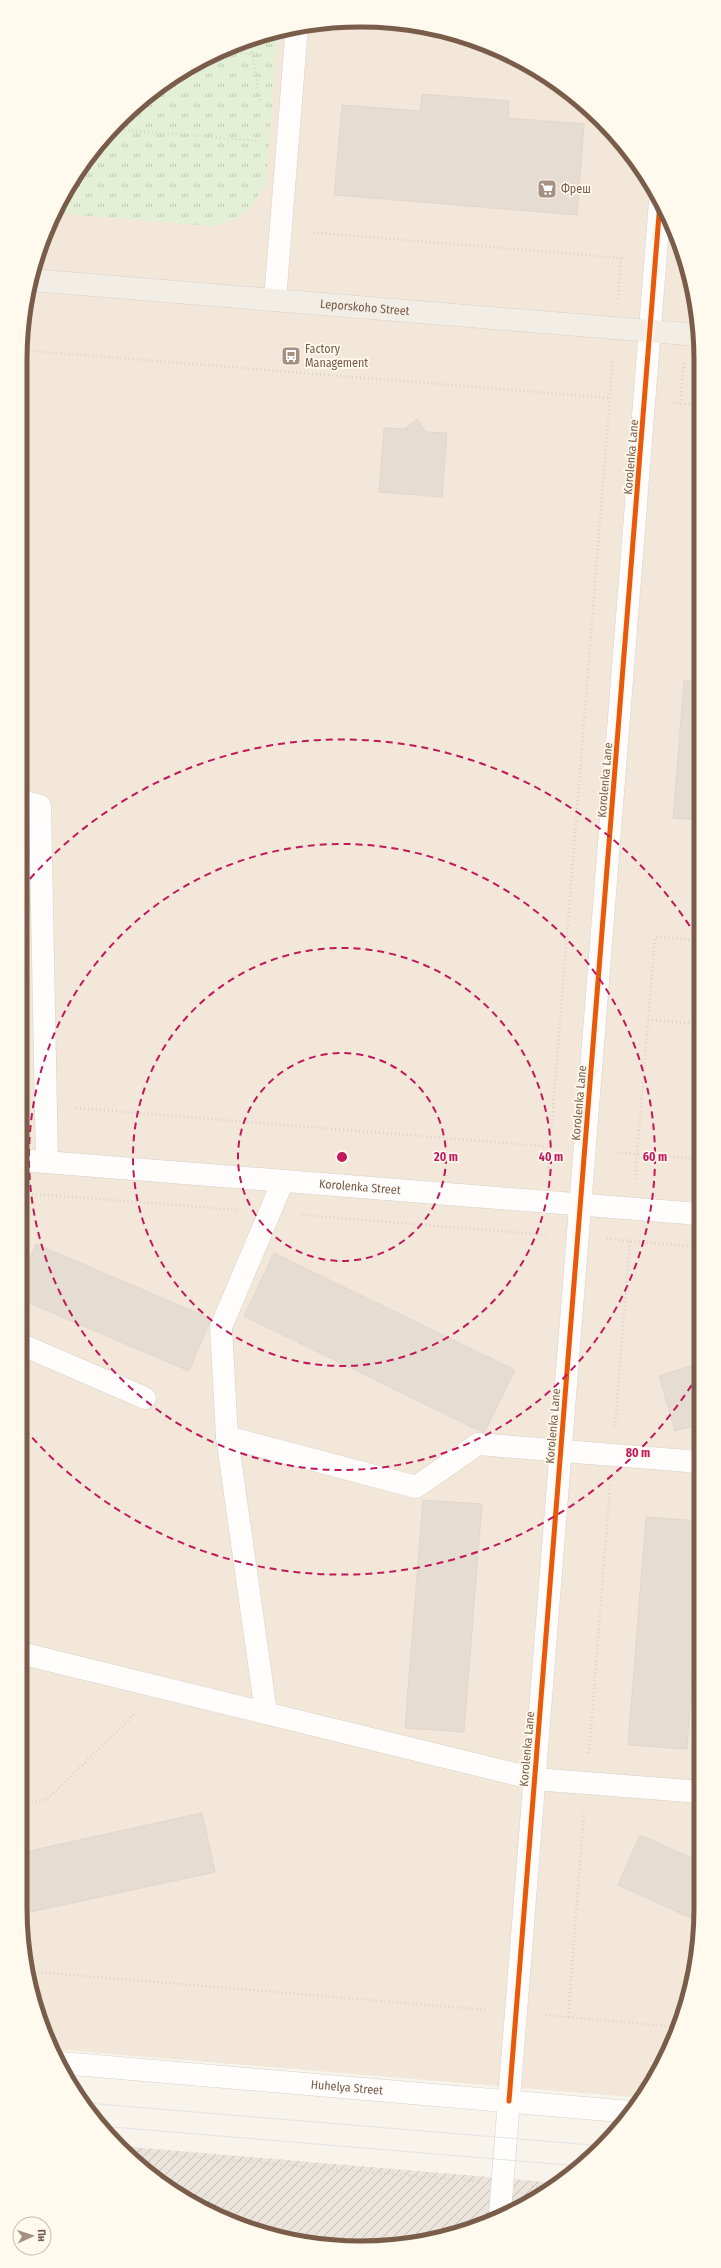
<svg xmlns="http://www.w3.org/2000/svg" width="721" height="2268" viewBox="0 0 721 2268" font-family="'Fira Sans Condensed',sans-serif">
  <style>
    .residential { fill: #f2e7d8 }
    .industrial { fill: url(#industrial-furrows) }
    .park { fill: url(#park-tufts) }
    .building { fill: #e5dcd2; stroke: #e1d7cd }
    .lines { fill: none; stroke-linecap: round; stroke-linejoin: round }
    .minor-casing { stroke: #d7d1c9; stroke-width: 23 }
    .major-casing { stroke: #dad1c9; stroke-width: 23 }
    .path { stroke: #dbd3cd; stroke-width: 2.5; stroke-dasharray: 1 3; stroke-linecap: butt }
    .minor { stroke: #fefdfc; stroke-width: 22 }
    .major { stroke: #f3eee5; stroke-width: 22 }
    .tram { stroke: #e5e2e5; stroke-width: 1 }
    .cycleway-casing { stroke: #fff9ee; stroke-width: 8 }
    .cycleway { stroke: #e8590c; stroke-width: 5 }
    .ring { fill: none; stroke: #c2185b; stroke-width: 2; stroke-dasharray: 7 5 }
    .labels { text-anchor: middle; stroke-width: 3.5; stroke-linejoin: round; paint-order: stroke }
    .poi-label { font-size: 12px; fill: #795c49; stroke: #fff9ee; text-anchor: start }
    .street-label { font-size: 12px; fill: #795c49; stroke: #fff9ee }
    .rim { fill: none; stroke: #795c49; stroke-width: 5 }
    .centre { fill: #c2185b; stroke: #fff9ee; stroke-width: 2 }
    .ring-label { font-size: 12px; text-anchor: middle; font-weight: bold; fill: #c2185b; stroke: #fff9ee; stroke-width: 3.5; stroke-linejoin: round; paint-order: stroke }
  </style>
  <defs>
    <pattern id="industrial-furrows" width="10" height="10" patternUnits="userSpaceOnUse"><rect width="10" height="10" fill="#ebe4dc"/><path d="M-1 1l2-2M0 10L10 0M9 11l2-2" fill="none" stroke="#c3bcb4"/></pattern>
    <pattern id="park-tufts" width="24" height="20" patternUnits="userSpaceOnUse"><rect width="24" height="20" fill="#e3f0d5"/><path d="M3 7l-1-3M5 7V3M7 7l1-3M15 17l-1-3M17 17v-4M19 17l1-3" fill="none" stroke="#bdc6af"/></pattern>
  </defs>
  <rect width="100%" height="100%" fill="#f8f4eb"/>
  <!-- residential -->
  <path class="residential" d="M361,20L427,27L531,66L601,120L666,210L698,316L701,1907L694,1974L675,2038L642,2098L53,2049L46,2038L27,1974L20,1907V361L27,294L46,230L78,171L120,120L172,77L230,46L294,27Z"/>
  <!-- industrial -->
  <path class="industrial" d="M120,2146L559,2183L550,2190L448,2236L383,2247L316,2245L210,2213L153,2178Z"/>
  <!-- park -->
  <path class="park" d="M278,31L266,183L251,207L240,216L214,226L55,213L78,171L120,120L172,77L230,46Z"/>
  <!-- building -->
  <path class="building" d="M422,94L509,101L508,118L584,124L577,215L334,195L342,105L420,111Z
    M417,419L426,432L447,433L442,497L379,492L384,428L405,429Z
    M684,681L699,682V820L673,818Z
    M36,1244L211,1319L189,1371L20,1299V1283Z
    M274,1253L515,1370L484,1433L244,1316Z
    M700,1363V1424L675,1431L659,1376Z
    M423,1500L482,1504L464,1732L405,1728Z
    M646,1517L700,1521V1568L687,1749L628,1745Z
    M202,1813L215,1872L21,1914L20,1853Z
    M640,1835L701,1862L700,1922L618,1885Z"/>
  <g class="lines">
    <defs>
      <g id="minor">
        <path d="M275,300L297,26"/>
        <path d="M20,800L40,806L47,1162"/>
        <path id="s1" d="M20,1160L700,1214"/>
        <path d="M20,1344L145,1398"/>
        <path d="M227,1437L416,1487L478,1444L700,1462"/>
        <path d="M20,1653L535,1779L701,1792"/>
        <path d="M266,1713L227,1437L221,1327L283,1181"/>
        <path id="s2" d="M62,2063L631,2112"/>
        <path d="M500,2213L660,202"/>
      </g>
      <g id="major">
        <path id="s3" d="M31,280L698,335"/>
      </g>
    </defs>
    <!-- minor casing -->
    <use href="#minor" class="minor-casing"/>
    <!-- major casing -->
    <use href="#major" class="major-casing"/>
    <!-- path -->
    <path class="path" d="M250,40L260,101
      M221,51L264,55
      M112,129L259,141
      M310,232L622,258
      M618,299L621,258
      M688,304L690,289
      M21,350L611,398
      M673,403L698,405
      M680,404L684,363
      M648,1020L699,1024
      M76,1108L556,1147
      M614,1152L700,1159
      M548,1172L613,358
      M635,1179L655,937L699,940
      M20,1193L239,1210
      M302,1215L548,1235
      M607,1239L700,1247
      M615,1426L630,1238
      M589,1753L610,1485
      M20,1805L47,1799L136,1713
      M26,1971L487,2010
      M545,2015L678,2027
      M568,2017L584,1812
      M125,2151L474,2181
      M532,2186L553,2188"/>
    <!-- minor -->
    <use href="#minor" class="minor"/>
    <!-- major -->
    <use href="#major" class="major"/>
    <!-- tram -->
    <path class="tram" d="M86,2103L603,2146
      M101,2126L579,2166"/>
    <defs>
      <path id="cycleway" d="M509,2101L660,202"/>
    </defs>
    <!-- cycleway casing -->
    <use href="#cycleway" class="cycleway-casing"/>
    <!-- cycleway -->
    <use href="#cycleway" class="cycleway"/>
  </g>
  <!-- distance rings -->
  <g class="ring">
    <circle cx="342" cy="1157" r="104"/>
    <circle cx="342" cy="1157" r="209"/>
    <circle cx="342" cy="1157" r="313"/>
    <path d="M698 1375A418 418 0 0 1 22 1426M22 888A418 418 0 0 1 698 939"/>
  </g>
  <!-- icons -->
  <defs>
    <symbol id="supermarket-square" viewBox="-11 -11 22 22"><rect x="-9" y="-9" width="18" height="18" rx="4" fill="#a59182" stroke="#fff9ee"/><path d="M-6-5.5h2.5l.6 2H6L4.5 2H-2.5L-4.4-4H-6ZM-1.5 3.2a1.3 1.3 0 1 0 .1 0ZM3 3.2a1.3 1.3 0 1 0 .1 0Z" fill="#fff"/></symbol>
    <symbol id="bus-square" viewBox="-11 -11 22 22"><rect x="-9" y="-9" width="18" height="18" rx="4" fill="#a59182" stroke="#fff9ee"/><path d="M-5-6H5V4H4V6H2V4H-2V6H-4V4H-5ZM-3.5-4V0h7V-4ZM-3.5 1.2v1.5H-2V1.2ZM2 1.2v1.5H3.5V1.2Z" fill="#fff"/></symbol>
  </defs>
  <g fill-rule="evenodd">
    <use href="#supermarket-square" x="536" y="178" width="22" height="22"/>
    <use href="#bus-square" x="280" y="345" width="22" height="22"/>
  </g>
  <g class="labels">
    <!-- poi labels -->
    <g class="poi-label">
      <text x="561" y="193">Фреш</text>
      <text x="305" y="353">Factory<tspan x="305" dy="14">Management</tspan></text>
    </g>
    <!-- street labels -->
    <g class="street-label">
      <text dy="4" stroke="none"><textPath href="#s3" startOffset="335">Leporskoho Street</textPath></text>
      <text transform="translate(631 457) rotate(-85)" y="4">Korolenka Lane</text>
      <text transform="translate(605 780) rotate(-85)" y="4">Korolenka Lane</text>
      <text transform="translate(579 1103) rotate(-85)" y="4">Korolenka Lane</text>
      <text dy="4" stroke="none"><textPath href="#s1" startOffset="341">Korolenka Street</textPath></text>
      <text transform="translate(553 1426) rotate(-85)" y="4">Korolenka Lane</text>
      <text transform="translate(527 1749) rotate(-85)" y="4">Korolenka Lane</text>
      <text dy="4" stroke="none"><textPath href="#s2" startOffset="286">Huhelya Street</textPath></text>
    </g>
  </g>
  <!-- crop -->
  <path d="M0 0H721V2268H0ZM360 27H361A333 333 0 0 1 694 360V1908A333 333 0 0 1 361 2241H360A333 333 0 0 1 27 1908V360A333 333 0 0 1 360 27Z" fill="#fff9ee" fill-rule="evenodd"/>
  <path class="rim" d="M360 27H361A333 333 0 0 1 694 360V1908A333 333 0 0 1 361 2241H360A333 333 0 0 1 27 1908V360A333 333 0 0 1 360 27Z"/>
  <circle cx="342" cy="1157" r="6" class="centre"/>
  <g class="ring-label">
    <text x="446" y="1161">20 m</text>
    <text x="551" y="1161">40 m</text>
    <text x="655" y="1161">60 m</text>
    <text x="638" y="1457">80 m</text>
  </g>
  <!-- north arrow -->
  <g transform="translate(32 2236) rotate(87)"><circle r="19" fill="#fff9ee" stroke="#c9baac"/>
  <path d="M0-3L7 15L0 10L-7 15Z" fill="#a59182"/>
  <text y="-6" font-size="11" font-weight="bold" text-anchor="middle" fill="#795c49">Пн</text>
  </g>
</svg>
